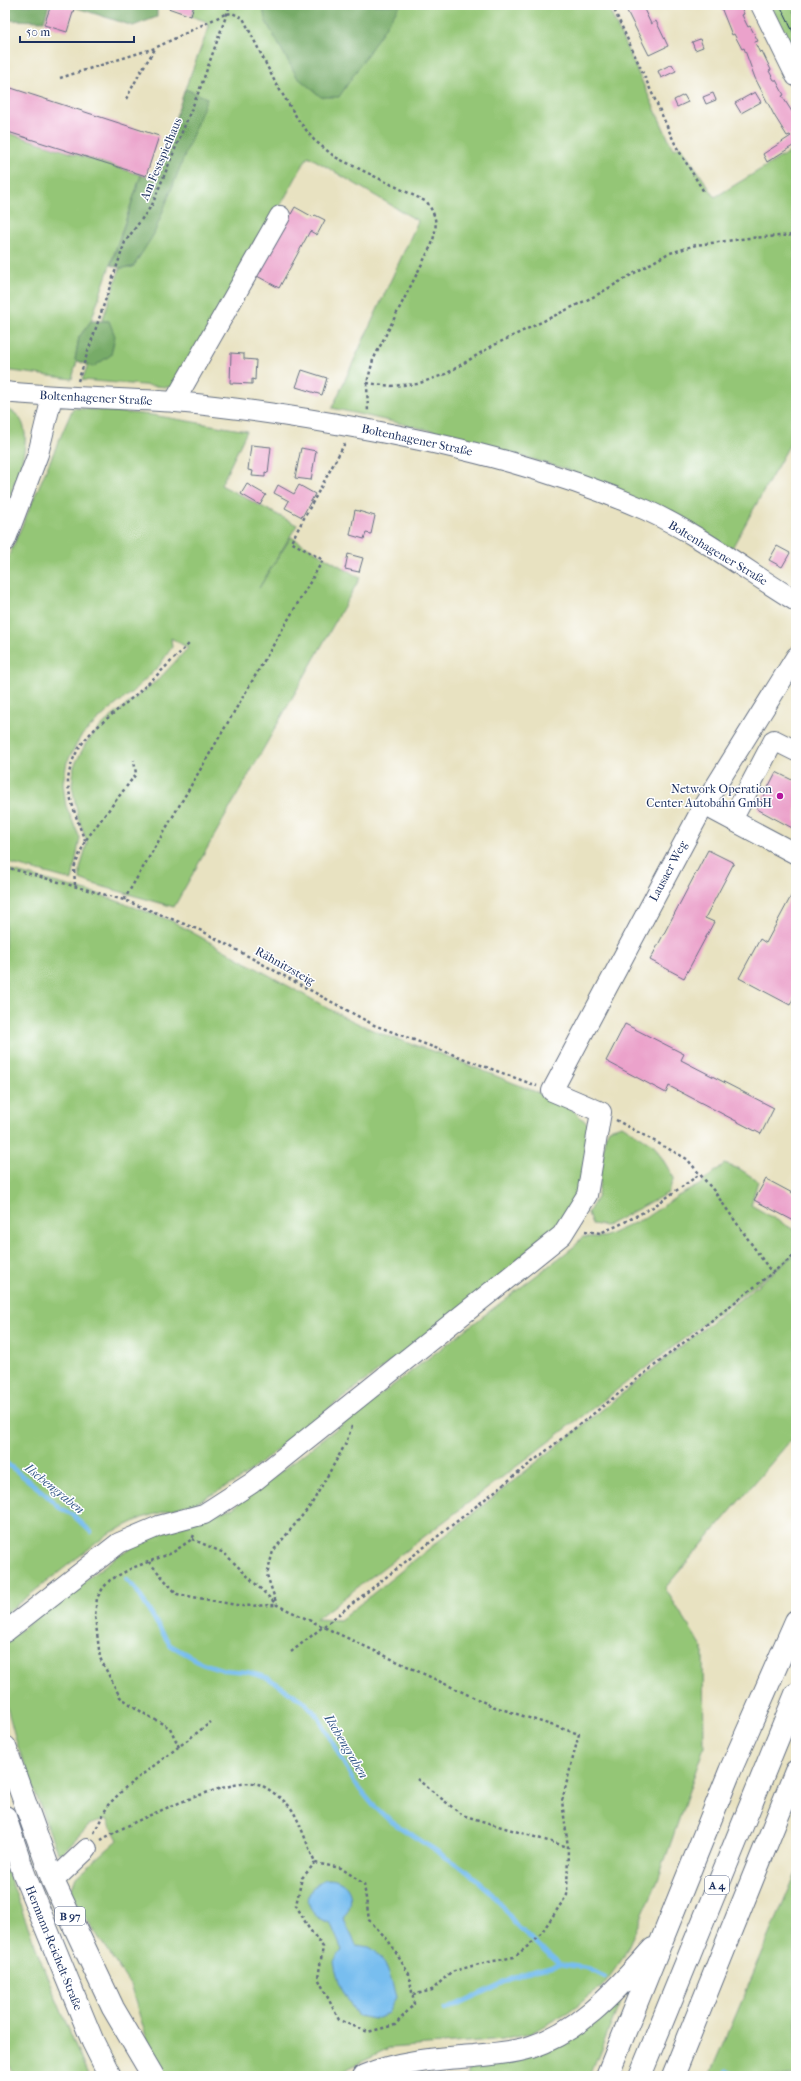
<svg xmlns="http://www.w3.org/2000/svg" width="801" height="2081" viewBox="0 0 801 2081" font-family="'IM FELL French Canon',serif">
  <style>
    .green { fill: #94c676; stroke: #587a6a; fill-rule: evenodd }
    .forest { fill: #77ab67; stroke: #496d62 }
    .water { fill: #78beef; stroke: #4a76a6 }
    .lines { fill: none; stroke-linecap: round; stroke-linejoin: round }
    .stream { stroke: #78beef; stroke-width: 4.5 }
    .building { fill: #eba2cb }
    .minor-casing { stroke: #636e81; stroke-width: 22 }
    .major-casing { stroke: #636e81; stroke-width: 24 }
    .highway-casing { stroke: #636e81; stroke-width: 24 }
    .path { stroke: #636e81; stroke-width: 2.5; stroke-dasharray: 3 3; stroke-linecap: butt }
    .minor { stroke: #fff; stroke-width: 20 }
    .major { stroke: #fff; stroke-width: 22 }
    .highway { stroke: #fff; stroke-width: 22 }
    .tram { stroke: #1b2f5e; stroke-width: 1 }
    .poi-dot { fill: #b5179e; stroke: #fff; stroke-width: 1.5 }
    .labels { text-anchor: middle; stroke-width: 3; stroke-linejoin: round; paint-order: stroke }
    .shield { fill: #fff; stroke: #5f6d8e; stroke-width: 1 }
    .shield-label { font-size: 11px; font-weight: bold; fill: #1b2f5e }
    .street-label { font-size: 12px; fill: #1b2f5e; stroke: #fff }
    .poi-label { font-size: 12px; fill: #1b2f5e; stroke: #fff; text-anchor: end }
    .water-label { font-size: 13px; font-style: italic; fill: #375a8a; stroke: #fff }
  </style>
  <rect width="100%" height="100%" fill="#fff"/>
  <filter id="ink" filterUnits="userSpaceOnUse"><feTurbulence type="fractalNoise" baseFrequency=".025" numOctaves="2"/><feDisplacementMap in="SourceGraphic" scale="8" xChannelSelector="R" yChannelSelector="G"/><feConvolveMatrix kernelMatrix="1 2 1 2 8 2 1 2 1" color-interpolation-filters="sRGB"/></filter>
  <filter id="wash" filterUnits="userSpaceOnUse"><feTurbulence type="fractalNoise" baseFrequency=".012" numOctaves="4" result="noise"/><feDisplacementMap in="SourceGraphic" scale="16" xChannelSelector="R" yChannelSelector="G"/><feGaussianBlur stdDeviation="0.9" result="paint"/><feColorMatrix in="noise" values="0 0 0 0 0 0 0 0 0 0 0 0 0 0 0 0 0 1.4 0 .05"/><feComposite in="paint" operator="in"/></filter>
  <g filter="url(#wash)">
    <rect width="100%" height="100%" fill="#e8e2c1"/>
    <!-- green -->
    <path class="green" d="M195,5H602L608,7L673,149L681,146L715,197L796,148V433L732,548L566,469L433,431L332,408L418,221L308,156L179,388L82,380L88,365L93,367L109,321H102L120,268L133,267L207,98L185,89L209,27L205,21L191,16Z
      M770,5H796V57Z
      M5,132L141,175L91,321L79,337L75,360L77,361L72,379L5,370Z
      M73,408L152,415L247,431L221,485L297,525L259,588L291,537L360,578L174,907L90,883L80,879V869L87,843L78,817L72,786L74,766L86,743L104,723L159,679L188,648L171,638L172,647L159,666L131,693L108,711L81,736L67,762L63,783L66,806L80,838L72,880L5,862V565Z
      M5,409C9,410 14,412 16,414C39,434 13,485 5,508Z
      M5,869L98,894L172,921L342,1016L379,1033L441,1054L566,1104L588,1124L587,1161L577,1204L559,1228L439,1325L332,1406L239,1480L198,1502L142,1518L108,1534L5,1614Z
      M622,1125L654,1145L674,1178L668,1193L606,1226L592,1224L588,1213L598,1196L605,1137L609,1129Z
      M724,1164L740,1169L758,1181L751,1205L796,1231V1434L665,1588L703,1649L704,1747L657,1883L623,1958L602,1987L568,2012L533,2032L503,2039L391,2048L349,2068L339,2076H162L156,2068L130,1985L70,1894L76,1877L118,1840L107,1819L89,1825L62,1853L57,1852L17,1744L5,1700V1642L120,1554L162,1531L233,1508L576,1245L582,1237H604L645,1218L678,1196L699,1185ZM795,1255L340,1620L316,1619L794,1255Z
      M5,1865L44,1969L88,2076H14L11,2068L5,2060Z
      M796,1873V2076H710Z
      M622,1998L590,2076H467L470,2066Z"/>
    <!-- forest -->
    <path class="forest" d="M5,5H49L44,21L5,20Z
      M68,5H157V17L133,26Z
      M263,5H400L339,97H321L297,77L265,20Z
      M185,89L207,98L154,234L133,267L120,268L111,265L141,175L155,180Z
      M91,321H109L115,336L111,355L93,367L75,360L79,337Z"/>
    <!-- water -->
    <path class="water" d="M326,1879C350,1879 358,1900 343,1918L356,1945C360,1946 365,1946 369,1947C386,1956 391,1980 396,1997L388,2013L374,2019L358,2016C347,1999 337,1983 334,1962L342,1950L330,1922C304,1917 300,1888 326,1879Z"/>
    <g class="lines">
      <!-- stream -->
      <path class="stream" d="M5,1462L44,1493L60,1508L73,1515L91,1532
        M126,1579L136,1589L170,1645L202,1663L224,1670L247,1672L268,1678L305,1702L319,1718L354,1782L373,1805L389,1820L467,1871L492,1893L518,1927L560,1964L587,1968L605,1977
        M445,2010L522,1974L560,1964
        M727,2070L735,2076"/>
    </g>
    <g id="blocks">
      <!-- building -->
      <path class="building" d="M51,5H61L74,9L67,32L44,25Z
        M169,5H194L191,16L168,8Z
        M624,5H642L651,24L656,21L668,46L649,55Z
        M720,5H740L744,14L742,15L748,27L750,26L758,41L755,42L756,45L760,53L762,51L771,70L769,71L774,80H776L784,95L782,96L796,118V144L767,162L763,154L791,136L790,135L787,136L774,115L755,78L744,48L742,49L734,34L732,35Z
        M700,39L703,47L695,50L692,42Z
        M672,64L676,71L661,78L658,71Z
        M5,86L159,136L146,176L5,131Z
        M755,92L761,102L741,113L735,103Z
        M713,93L716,100L706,104L703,97Z
        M684,95L688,102L677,107L674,100Z
        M295,207L313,217L315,215L325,220L317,235L310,231L279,288L257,276Z
        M231,353L244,354V359L256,360L255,380L252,379V384L230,383Z
        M302,370L327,378L322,395L296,387Z
        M251,445L271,447L268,473L265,472V477L252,476L253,471L248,470Z
        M301,448L316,451L311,480L295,478Z
        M247,484L266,495L260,505L241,494Z
        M278,485L294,494L299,485L315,494L302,517L285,508L289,501L274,493Z
        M355,510L375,516L371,534L366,533L364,539L350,535Z
        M777,546L790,553L782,567L769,560Z
        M348,554L363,558L359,572L345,569Z
        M776,772L796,782V830L757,809Z
        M708,850L734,863L705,918L714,922L684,978L650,960Z
        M796,887V993L790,1005L739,978L760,939L766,943Z
        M625,1024L684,1054L681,1060L774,1108L761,1134L669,1086L666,1093L606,1061Z
        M766,1179L796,1195V1222L754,1200Z"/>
    </g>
  </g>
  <g filter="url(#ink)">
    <use href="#blocks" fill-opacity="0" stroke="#636e81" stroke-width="1"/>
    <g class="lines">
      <defs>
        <path id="minor" d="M761,5L796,76
          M5,392C62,398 119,398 176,402C241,408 306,418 370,430C465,448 557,471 646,510C698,534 747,571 796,601
          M174,402L280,216
          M5,541L38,454L52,397
          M704,805L796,854
          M732,820L774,740L796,751
          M5,1632L119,1543L159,1526L204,1514L252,1483L562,1235L587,1195L601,1112L552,1091L704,805L796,657
          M53,1881L87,1849"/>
        <path id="major" d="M5,1747L53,1881L113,2008L153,2076
          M5,1817L24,1874L93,2042L110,2076"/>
        <path id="highway" d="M364,2076C399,2061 436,2059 474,2056C493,2054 513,2053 531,2047C583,2030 618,1987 653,1949
          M607,2076L730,1771L796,1621
          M640,2076L796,1694
          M673,2076L796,1771"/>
      </defs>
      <!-- minor casing -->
      <use href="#minor" class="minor-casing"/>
      <!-- major casing -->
      <use href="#major" class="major-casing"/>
      <!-- highway casing -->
      <use href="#highway" class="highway-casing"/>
      <!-- path -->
      <path class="path" d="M612,5L676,146L704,192
        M791,5L796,15
        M60,78L155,48L225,14L232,13L243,18L275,82L299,121L314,140L335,157L427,202C438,219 437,225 432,244L373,360L367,383L368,413
        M126,99L141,71L155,49
        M78,381L125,242L152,205L201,86L230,5
        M367,383L391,386L417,384L446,374L492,346L595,296L667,254L696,245L749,238L796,235
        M85,841C80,828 67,794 68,780C73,738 104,723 133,697C153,680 171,661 190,643
        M5,867L124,900L202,931L374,1025L537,1086
        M75,885L74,868L85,841L136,774L134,760
        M124,900L323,560L291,542L345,443
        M616,1120L687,1159L714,1191L772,1273
        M585,1231L600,1233L619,1225L653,1207L700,1174
        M352,1426L346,1443L311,1505L273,1551L267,1575L277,1605L492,1706L579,1734L562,1801L568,1847L567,1895L538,1938L514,1957L479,1964L451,1972L432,1990L413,1995
        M192,1539L224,1553L277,1605
        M149,1562L177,1594L242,1606L277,1605
        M291,1652L796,1254
        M179,1747L170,1728L143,1713L120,1697L100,1658L95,1616L97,1598L103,1588L110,1580L132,1568L172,1553L192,1539L194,1535
        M417,1779L462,1815L568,1847
        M94,1833L108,1805L126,1787L211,1722
        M101,1840C127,1824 230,1776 258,1784C266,1786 285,1801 290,1807C298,1816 309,1850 315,1863L341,1868L364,1884L369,1920L388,1940L409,1974L414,2004L395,2025L368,2032L339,2020L318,1978L323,1947L308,1927L296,1905L302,1878L315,1863"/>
      <!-- minor -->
      <use href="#minor" class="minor"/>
      <!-- major -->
      <use href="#major" class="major"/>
      <!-- highway -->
      <use href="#highway" class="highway"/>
      <!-- tram -->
      <path class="tram" d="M780,5L796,38"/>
    </g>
  </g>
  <!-- markers -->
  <circle class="poi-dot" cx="780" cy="796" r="4"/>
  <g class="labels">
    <!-- shield labels -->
    <g class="shield">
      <rect x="705" y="1876" width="24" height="18" rx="3"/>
      <rect x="55" y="1907" width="30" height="18" rx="3"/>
    </g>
    <g class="shield-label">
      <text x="717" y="1889">A 4</text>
      <text x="70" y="1920">B 97</text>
    </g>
    <!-- street labels -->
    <g class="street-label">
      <text transform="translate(161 159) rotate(-67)" y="4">Am Festspielhaus</text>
      <text transform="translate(96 398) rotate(3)" y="4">Boltenhagener Straße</text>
      <text transform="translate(417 440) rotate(12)" y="4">Boltenhagener Straße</text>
      <text transform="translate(718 553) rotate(31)" y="4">Boltenhagener Straße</text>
      <text transform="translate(668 871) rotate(-62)" y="4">Lausaer Weg</text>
      <text transform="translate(285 966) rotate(29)" y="4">Rähnitzsteig</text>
      <text transform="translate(54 1948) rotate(68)" y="4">Hermann-Reichelt-Straße</text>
    </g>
    <!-- poi labels -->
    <g class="poi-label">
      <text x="772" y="793">Network Operation<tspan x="772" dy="14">Center Autobahn GmbH</tspan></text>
    </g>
    <!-- water labels -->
    <g class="water-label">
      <text transform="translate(55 1488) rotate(39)" y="5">Ilschengraben</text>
      <text transform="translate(347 1746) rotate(59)" y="5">Ilschengraben</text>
    </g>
  </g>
  <!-- margin -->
  <rect width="801" height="2081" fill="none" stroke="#fff" stroke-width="20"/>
  <!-- scale -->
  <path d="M20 36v6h114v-6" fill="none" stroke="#1b2f5e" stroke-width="2"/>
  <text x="26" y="36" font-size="12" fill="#1b2f5e" stroke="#ffffff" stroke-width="3" paint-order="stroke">50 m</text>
</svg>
